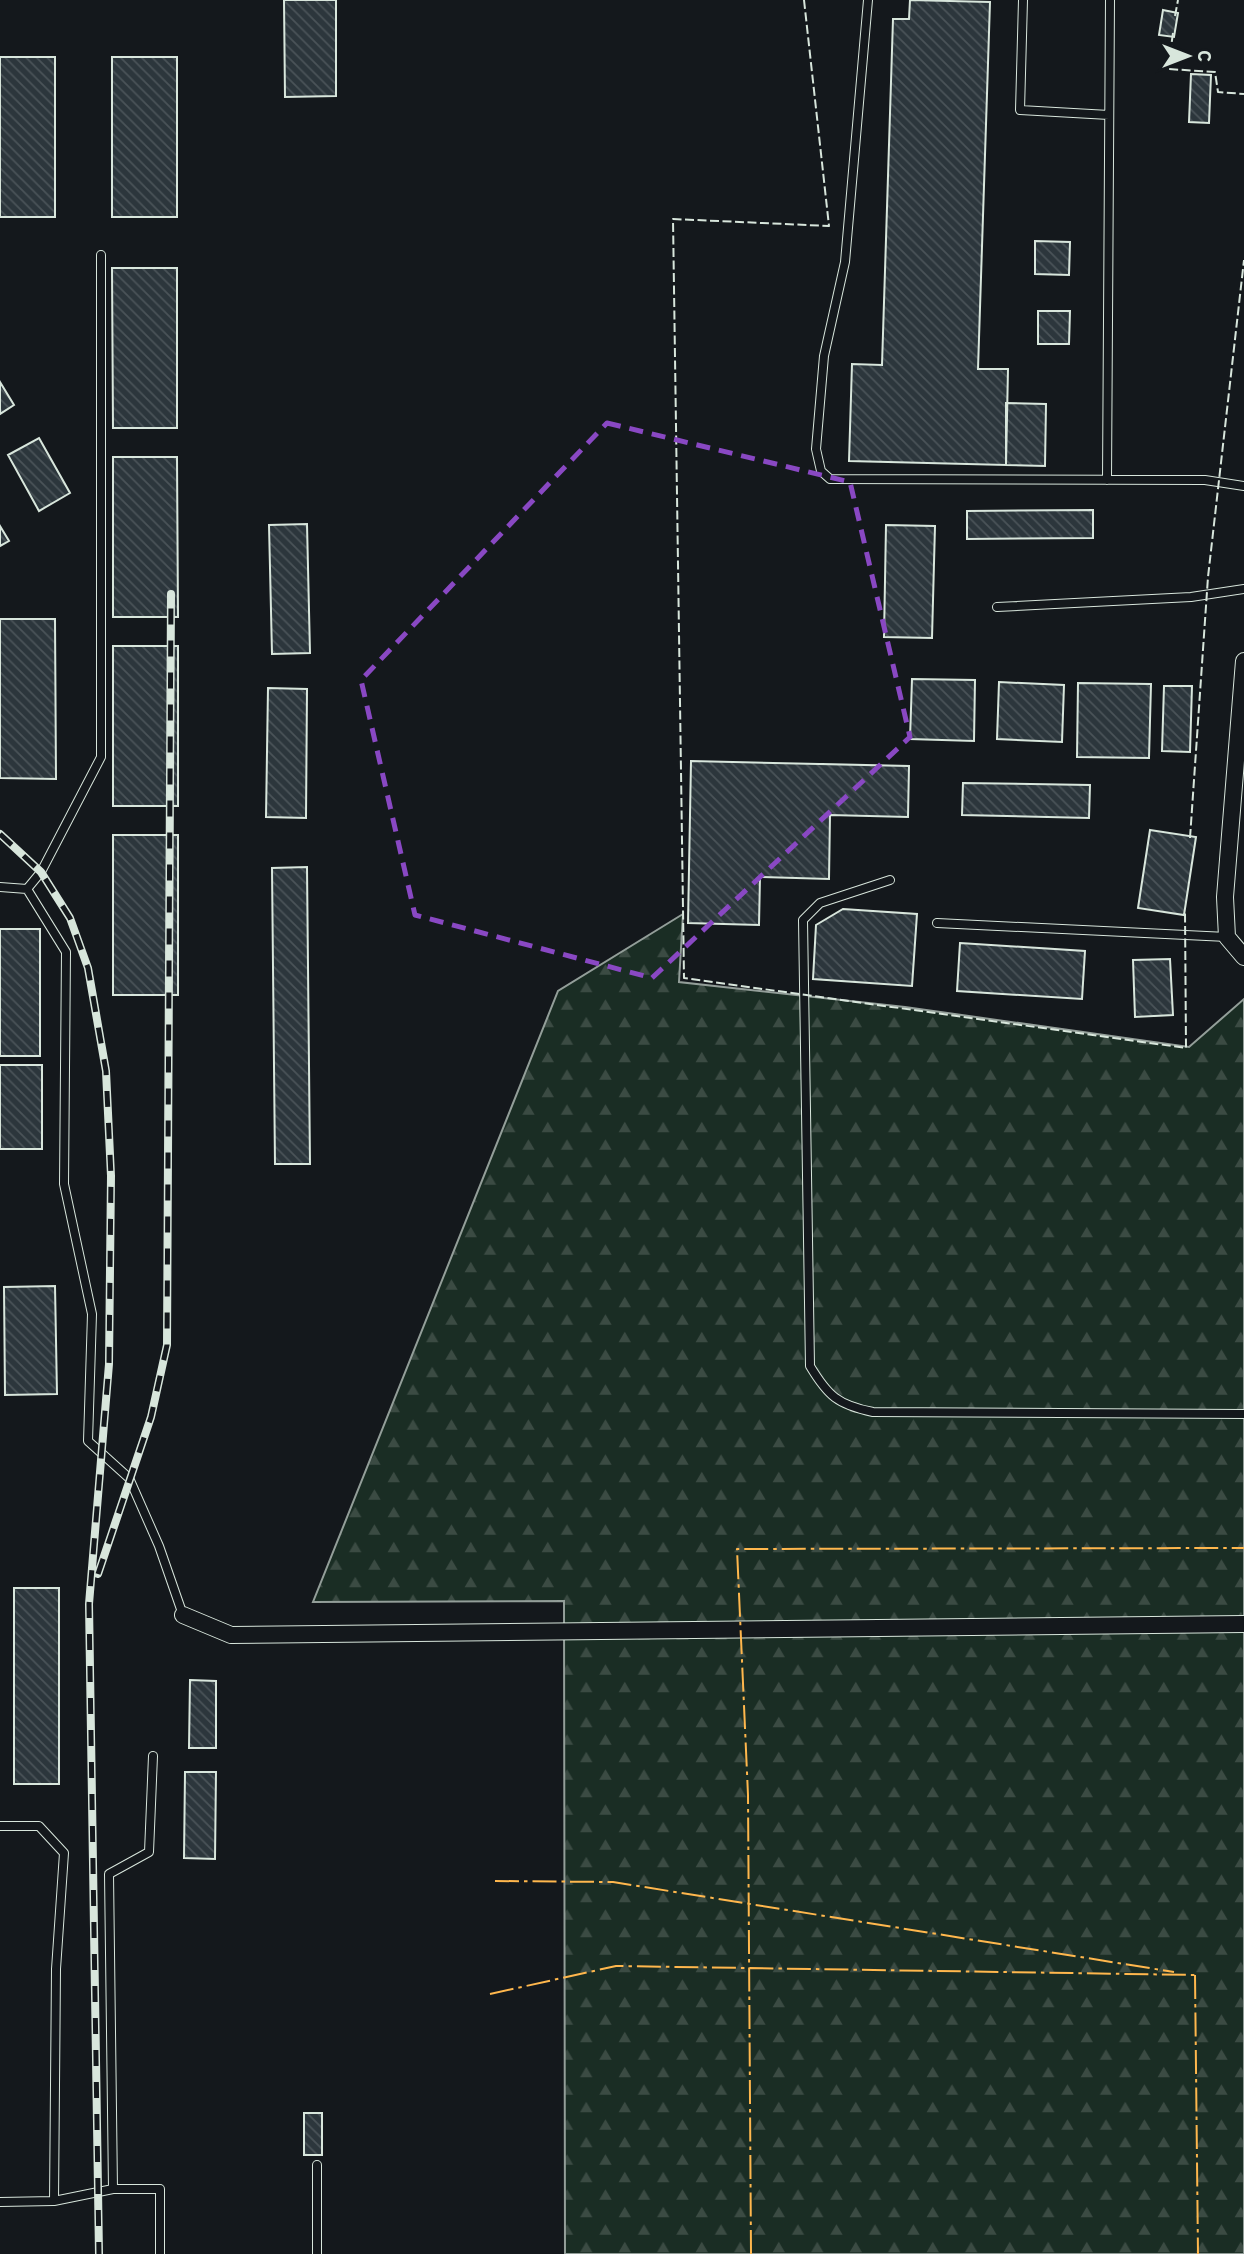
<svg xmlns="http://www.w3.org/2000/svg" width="1244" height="2254" viewBox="0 0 1244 2254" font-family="Overpass,sans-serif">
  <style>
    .forest { fill: url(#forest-firs); stroke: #939e99; stroke-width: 2 }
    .building { fill: url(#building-back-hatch); stroke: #d8e6dc; stroke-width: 2 }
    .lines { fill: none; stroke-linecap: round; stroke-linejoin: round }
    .lane-casing { stroke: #d8e6dc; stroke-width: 10 }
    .street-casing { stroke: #d8e6dc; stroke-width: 18 }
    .lane { stroke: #14181c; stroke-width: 8 }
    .street { stroke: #14181c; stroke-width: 16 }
    .rail-casing { stroke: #d8e6dc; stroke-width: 8 }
    .rail { stroke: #14181c; stroke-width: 5; stroke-dasharray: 16; stroke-linecap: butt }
    .fence { stroke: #d8e6dc; stroke-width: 2; stroke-dasharray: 9 3.5; stroke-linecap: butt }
    .power { stroke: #ffb74d; stroke-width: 2; stroke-dasharray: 24 5 3.5 5; stroke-linecap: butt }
    .marked { fill: none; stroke: #8948c3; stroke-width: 5; stroke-dasharray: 14 9; stroke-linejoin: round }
  </style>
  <defs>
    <pattern id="forest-firs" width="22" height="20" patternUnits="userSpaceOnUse" patternTransform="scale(1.75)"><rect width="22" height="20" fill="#1a2d24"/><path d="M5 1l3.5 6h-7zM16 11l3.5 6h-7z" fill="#3b4b43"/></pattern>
    <pattern id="building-back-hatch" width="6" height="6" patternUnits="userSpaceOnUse" patternTransform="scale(1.75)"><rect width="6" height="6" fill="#2c363c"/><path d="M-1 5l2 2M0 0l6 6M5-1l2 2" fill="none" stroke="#4a5358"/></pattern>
  </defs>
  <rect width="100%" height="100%" fill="#14181c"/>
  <!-- forest -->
  <path class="forest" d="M683,914L679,982L905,1007L1189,1047L1244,999V2254H565L564,1601L313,1602L558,991Z"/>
  <!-- building -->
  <path class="building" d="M284,0H336V96L285,97Z
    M910,0L990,2L978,369H1008L1006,465L849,461L852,364L882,365L893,19H909Z
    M1163,10L1178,13L1174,37L1159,35Z
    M0,57H55V217H0Z
    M112,57H177V217H112Z
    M1191,74L1211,75L1209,123L1189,122Z
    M1035,241L1070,242L1069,275L1035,274Z
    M112,268H177V428H113Z
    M1038,311H1070L1069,344H1038Z
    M0,382L14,405L0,414Z
    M1006,403L1046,404L1045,466L1006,465Z
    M39,438L70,493L39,511L8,455Z
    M113,457H177L178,617H113Z
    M1093,510V538L967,539V511Z
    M307,524L310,653L272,654L269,525Z
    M886,525L935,526L932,638L884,637Z
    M0,526L9,541L0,546Z
    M0,619H55L56,779L0,778Z
    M113,646H178V806H113Z
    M912,679L975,680L974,741L910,739Z
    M999,682L1064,685L1062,742L997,739Z
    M1078,683L1151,684L1149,758L1077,757Z
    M1164,686H1192L1190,752L1162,751Z
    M268,688L307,689L306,818L266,817Z
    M691,761L909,766L908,817L830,815L829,879L760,877L759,925L688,923Z
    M963,783L1090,785L1089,818L962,815Z
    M1150,830L1196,837L1184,915L1138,908Z
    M113,835H178V995H113Z
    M307,867L310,1164H275L272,868Z
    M843,909L917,914L912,986L813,979L816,925Z
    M0,929H40V1056H0Z
    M960,943L1085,951L1082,999L957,991Z
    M1170,959L1173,1015L1135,1017L1133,960Z
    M0,1065H42V1149H0Z
    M55,1286L57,1394L5,1395L4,1287Z
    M14,1588H59V1784H14Z
    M190,1680L216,1681V1748H189Z
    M185,1772H216L215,1859L184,1858Z
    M304,2113H322V2155H304Z"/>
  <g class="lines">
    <defs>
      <path id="lane" d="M868,0L845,262L824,356L816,449L821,471L830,479L1205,480L1244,486
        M1023,0L1020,110L1109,115
        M1107,480L1110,0
        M997,607L1191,597L1244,589
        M890,880L820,903L803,920L810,1366C828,1396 838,1405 873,1412L1244,1414
        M0,887L27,889L66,952L64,1184L92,1314L88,1441L129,1478L159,1546L183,1615
        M27,889L41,872L101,757V255
        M937,923L1227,937
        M153,1756L149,1852L109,1874L113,2189H160V2254
        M0,1826H39L64,1853L56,1969L54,2201L113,2189
        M317,2165V2254
        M0,2202L54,2201"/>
      <path id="street" d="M1244,661L1225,897L1227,937L1244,957
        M183,1615L231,1635L1244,1624"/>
    </defs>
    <!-- lane casing -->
    <use href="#lane" class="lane-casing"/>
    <!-- street casing -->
    <use href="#street" class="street-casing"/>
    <!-- lane -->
    <use href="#lane" class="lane"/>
    <!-- street -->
    <use href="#street" class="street"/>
    <defs>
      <path id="rail" d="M0,834L41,872L70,918L88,968L106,1071L111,1176L109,1364L89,1604L99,2254
        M98,1574L151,1417L167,1345L171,594"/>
    </defs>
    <!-- rail casing -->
    <use href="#rail" class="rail-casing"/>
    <!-- rail -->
    <use href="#rail" class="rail"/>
    <!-- fence -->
    <path class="fence" d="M804,0L829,226L673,219L684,978L1186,1048L1185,912
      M1175,16L1178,0
      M1173,33L1168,69L1215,72L1218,92L1244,94
      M1190,838L1208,577L1244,260"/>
    <!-- power -->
    <path class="power" d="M495,1881L613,1882L1174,1972
      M1195,1975L1198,2254
      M490,1994L616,1966L1195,1975
      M751,2254L748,1795L737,1549L1244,1548"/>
  </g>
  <!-- marked area -->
  <path class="marked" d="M607,423L850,482L910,737L652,978L415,915L361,680Z"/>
  <!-- north arrow -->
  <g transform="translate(1188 56) rotate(90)" stroke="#14181c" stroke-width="5" paint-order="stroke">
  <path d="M0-5L12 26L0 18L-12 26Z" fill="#d8e6dc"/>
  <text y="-10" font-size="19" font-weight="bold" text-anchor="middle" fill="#d8e6dc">С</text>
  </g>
</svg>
